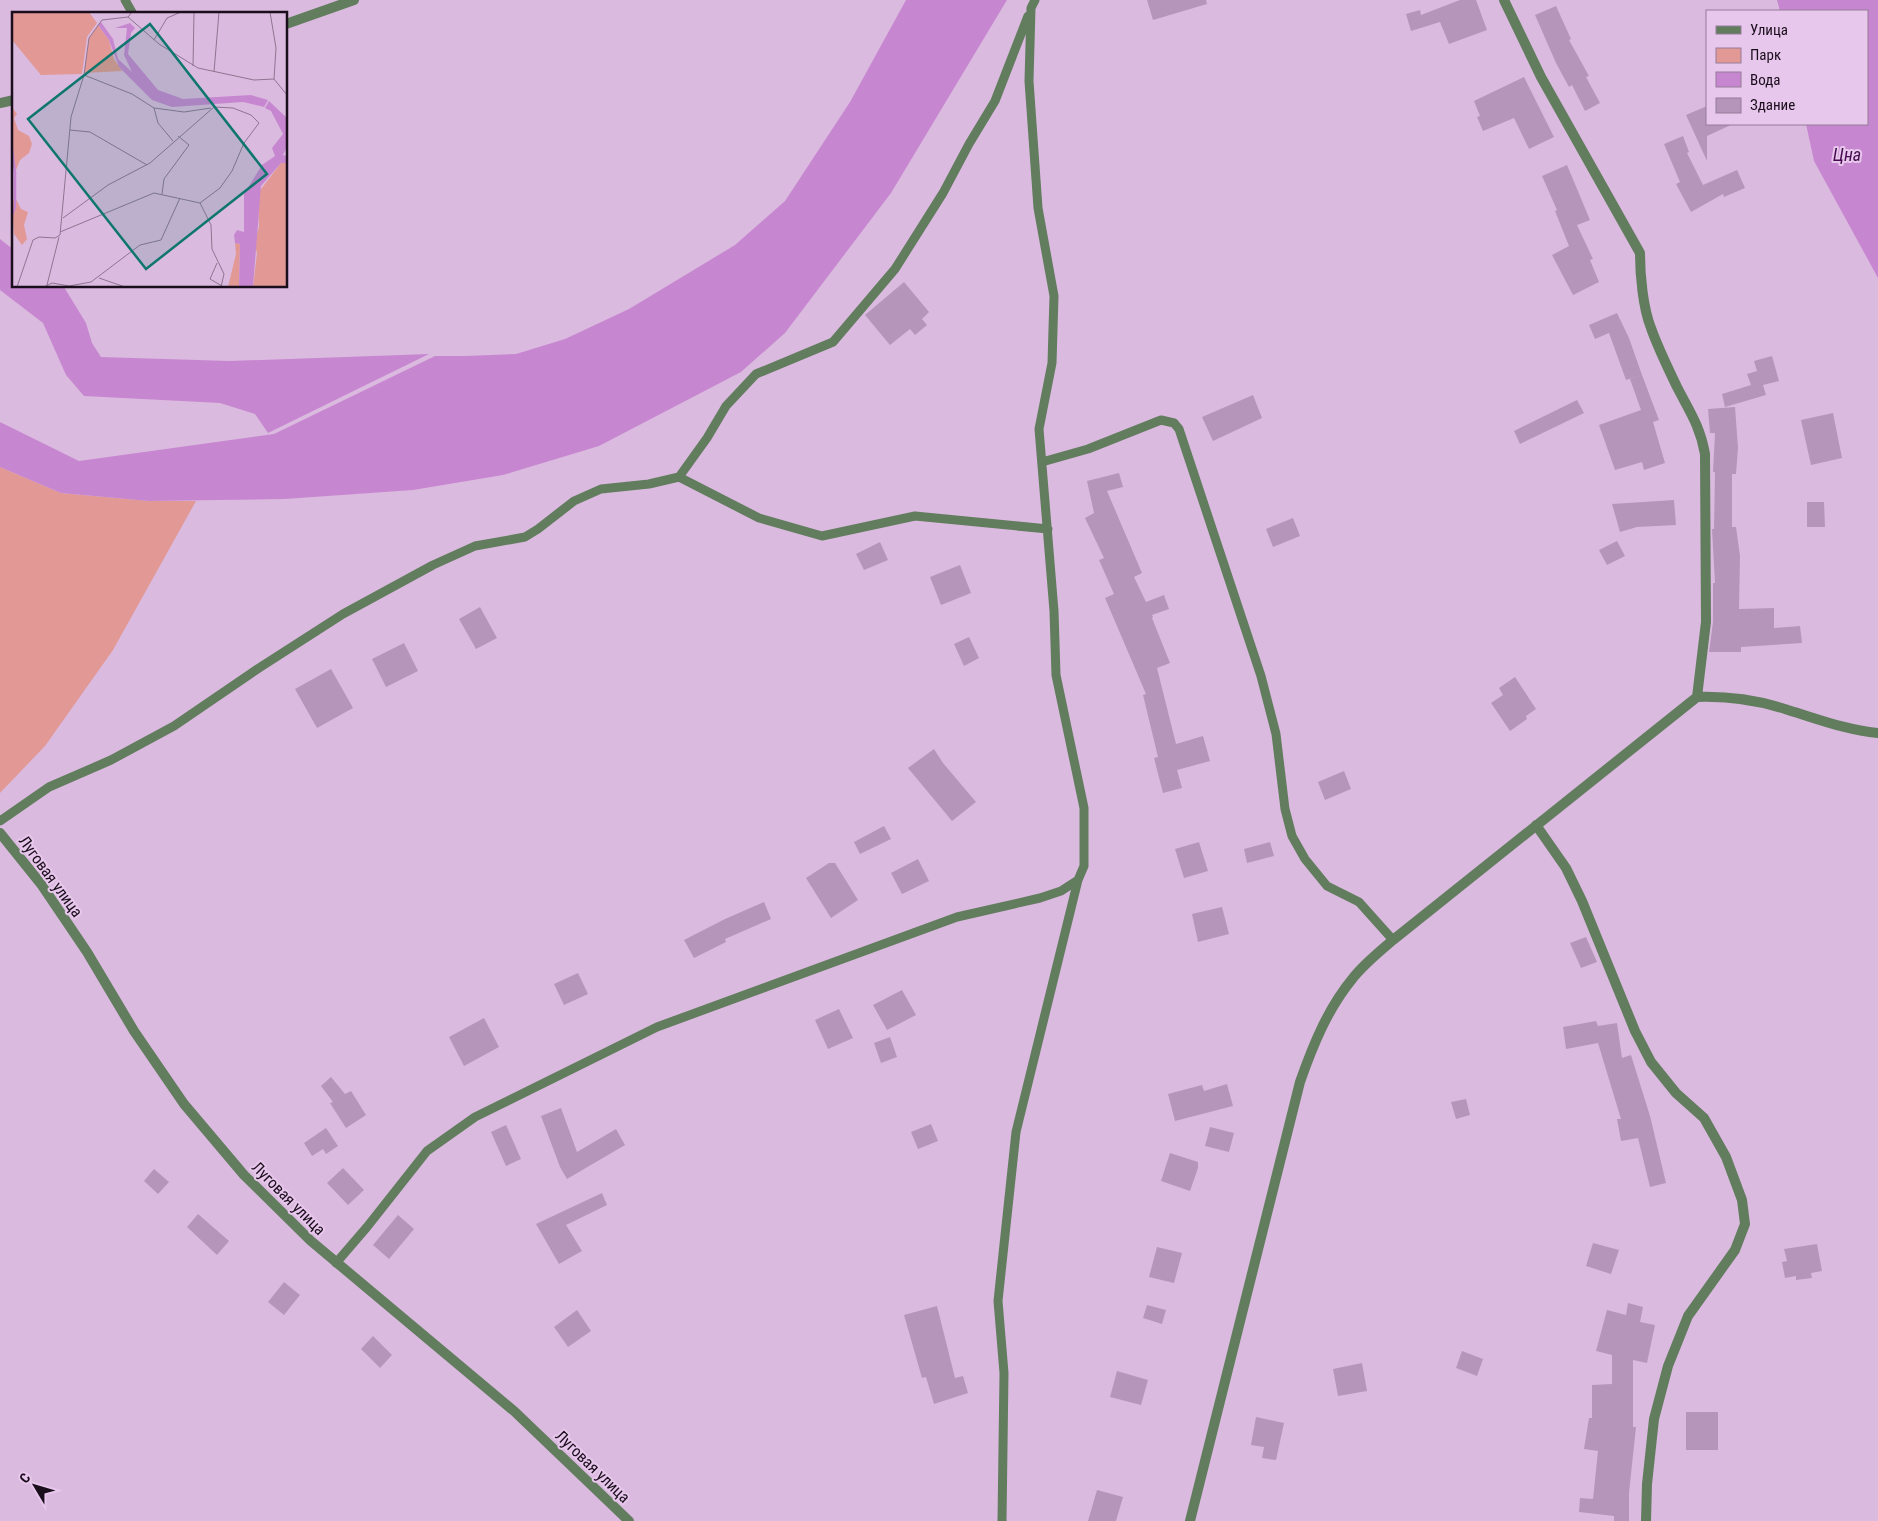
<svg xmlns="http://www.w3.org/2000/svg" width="1878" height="1521" viewBox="0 0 1878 1521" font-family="'Roboto Condensed',sans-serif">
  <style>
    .green { fill: #e29995 }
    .water { fill: #c787d0 }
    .building { fill: #b596ba }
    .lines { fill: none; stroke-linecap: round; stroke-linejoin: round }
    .service { stroke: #617d5e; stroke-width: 9 }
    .minor { stroke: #617d5e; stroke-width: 10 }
    .labels { text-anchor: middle; stroke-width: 4; stroke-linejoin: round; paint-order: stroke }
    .street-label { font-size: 16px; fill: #1a0e1c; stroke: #e8c7ec }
    .water-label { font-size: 18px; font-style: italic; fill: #460a4f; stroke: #e8c7ec }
    .inset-river { fill: none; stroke: #c787d0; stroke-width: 2.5 }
    .inset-road { fill: none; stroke: #8e7591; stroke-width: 1 }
    .view { fill: #0f766e; fill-opacity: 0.15; stroke: #0f766e; stroke-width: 2.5 }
    .inset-edge { fill: none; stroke: #1a0e1c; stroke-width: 2.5 }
  </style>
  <rect width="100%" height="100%" fill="#dbbadf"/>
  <!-- green -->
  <path class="green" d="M0,467L61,493L149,501H196L113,650L45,746L0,793Z"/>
  <!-- water -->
  <path class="water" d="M906,0H1007L891,193L785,333L741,372L599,446L503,475L413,490L285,499L149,501L61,493L0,467V422L79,461L274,434L435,356H465L516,354L565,339L629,309L735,245L785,201L850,102Z
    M1777,0H1878V278L1814,161L1806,124H1867V11H1780Z
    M0,239L14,250V286L64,287L86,323L92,343L101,357L229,361L429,354L268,433L255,414L220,403L84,396L66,375L43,323L0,290Z"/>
  <!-- building -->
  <path class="building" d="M1147,0H1206L1207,4L1153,20Z
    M1460,0H1476L1487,30L1449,44L1440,22L1411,31L1406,14L1420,10L1421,15Z
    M1556,6L1571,39L1569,40L1589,76L1586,77L1600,103L1585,111L1572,85L1569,87L1556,63L1535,15Z
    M1524,77L1554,137L1529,149L1514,118L1483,131L1477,117L1480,116L1474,101Z
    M1707,106V124H1733L1707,136V161L1686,115Z
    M1683,136L1689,152L1687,153L1703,185L1737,170L1745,188L1724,197L1723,194L1691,212L1676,184L1680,182L1664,144Z
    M1567,165L1590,220L1577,225L1593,259L1590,260L1599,282L1573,295L1552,255L1569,246L1555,211L1557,210L1542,176Z
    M904,282L929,312L922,319L927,325L915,335L910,329L890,345L865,315Z
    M1617,313L1629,338L1642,375L1626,380L1609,333L1595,339L1589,325Z
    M1772,356L1779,381L1763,385L1766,395L1725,407L1722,394L1751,385L1747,374L1757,371L1754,361Z
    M1642,375L1659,420L1653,422L1665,463L1644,470L1642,462L1615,470L1599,425L1641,410L1630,379Z
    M1253,395L1262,418L1213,441L1202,417Z
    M1577,400L1584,413L1520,444L1514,431Z
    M1735,407L1738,448L1736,474H1732V527H1736L1740,556L1739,609L1774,608V628L1800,626L1802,643L1741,647V652H1709L1713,622V583H1715L1712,529H1714L1715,472H1713L1715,433H1710L1708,409Z
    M1833,413L1842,458L1811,465L1801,420Z
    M1119,473L1123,487L1107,491L1142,573L1134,577L1146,602L1164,595L1169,609L1152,615L1153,617L1152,618L1170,663L1157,668L1176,744L1203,736L1210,761L1177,770L1182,788L1163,793L1154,758L1158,757L1143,695L1146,694L1105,598L1114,594L1099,560L1104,558L1085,518L1094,513L1087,481Z
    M1674,500L1676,525L1637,527L1620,532L1612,504Z
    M1807,502H1824L1825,527H1807Z
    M1293,518L1300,536L1273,547L1266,529Z
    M1617,541L1625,556L1607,565L1599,550Z
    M880,542L888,560L864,570L856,554Z
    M960,565L971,593L941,605L930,577Z
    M480,607L497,638L476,649L459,619Z
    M969,637L979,658L964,666L954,644Z
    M404,643L418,671L386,687L372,659Z
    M331,669L353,708L317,728L295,689Z
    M1515,677L1536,709L1526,716L1527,719L1510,731L1491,703L1503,695L1499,688Z
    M934,749L943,763L976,802L952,821L908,768Z
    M1344,771L1351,789L1325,800L1318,782Z
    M884,826L891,839L860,854L854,842Z
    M1199,842L1208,871L1184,878L1175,849Z
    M1270,842L1274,856L1247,863L1244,849Z
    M918,859L929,881L902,894L891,873Z
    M829,863H835L858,900L831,918L806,878Z
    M764,902L771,919L725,939L726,942L694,958L684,940L725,919Z
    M1222,907L1229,934L1198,942L1192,914Z
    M1586,937L1597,962L1581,968L1570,943Z
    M578,973L588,994L564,1005L554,984Z
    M902,990L916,1015L887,1030L873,1005Z
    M839,1009L853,1038L828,1049L815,1020Z
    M484,1018L499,1047L464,1066L449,1037Z
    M1596,1021L1598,1026L1617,1023L1622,1058L1631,1055L1650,1116L1666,1183L1650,1187L1638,1138L1621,1141L1617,1119H1621L1598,1043L1566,1049L1563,1027Z
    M890,1037L897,1057L881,1063L874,1043Z
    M331,1077L345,1094L351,1091L366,1115L346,1128L330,1103L333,1102L321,1086Z
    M1227,1084L1233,1106L1175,1121L1168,1094L1202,1085L1204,1091Z
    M1466,1099L1470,1115L1456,1119L1451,1102Z
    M561,1108L577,1152L616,1129L625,1145L567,1179L560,1167L541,1116Z
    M931,1124L938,1141L918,1149L911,1132Z
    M506,1125L521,1159L506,1166L491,1132Z
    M1210,1127L1234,1133L1229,1152L1205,1146Z
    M326,1128L338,1146L326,1154L323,1149L312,1156L304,1143Z
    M1170,1153L1198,1162V1168L1190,1191L1161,1181Z
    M343,1168L364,1190L348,1205L327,1183Z
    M154,1169L169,1182L158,1194L144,1181Z
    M602,1193L607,1205L566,1225L582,1251L559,1264L536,1224Z
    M198,1214L229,1241L217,1255L187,1227Z
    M398,1215L414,1229L389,1259L373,1245Z
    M1593,1243L1619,1250L1611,1274L1586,1266Z
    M1817,1244L1822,1271L1811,1273L1812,1278L1796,1280V1276L1785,1278L1782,1262L1787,1261L1784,1249Z
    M1157,1247L1182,1253L1174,1283L1149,1277Z
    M284,1282L300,1295L284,1315L268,1302Z
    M1628,1303L1643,1307L1640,1322L1655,1325L1647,1363L1633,1360V1427H1636L1629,1493V1521H1614V1516L1579,1512L1580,1498L1593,1499L1598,1451L1584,1449L1589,1418H1592V1385L1612,1384V1355L1596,1351L1607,1310L1626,1315Z
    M1147,1305L1166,1310L1162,1324L1143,1318Z
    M937,1306L955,1378L963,1376L968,1393L934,1404L926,1377L922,1378L904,1315Z
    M577,1310L591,1331L568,1347L554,1327Z
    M373,1336L392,1355L380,1368L361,1349Z
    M1462,1351L1483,1359L1477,1376L1456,1368Z
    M1362,1363L1367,1391L1338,1396L1333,1369Z
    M1117,1371L1148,1380L1141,1405L1110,1397Z
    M1686,1412H1718V1450H1686Z
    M1256,1417L1284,1423L1276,1460L1262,1458L1264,1447L1251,1445Z
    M1097,1490L1123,1497L1116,1521H1088Z"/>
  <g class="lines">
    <!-- service -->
    <path class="service" d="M125,0L133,14
      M1042,462L1088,449L1161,420L1174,423L1179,429L1261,676L1276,734L1285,809L1292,836L1305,859L1327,886L1359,902L1393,940
      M679,477L759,518L822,536L915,516L1048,529
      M0,821L49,787L111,760L174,726L259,668L343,614L433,565L475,546L525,537L538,529L574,501L601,489L649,484L679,477L707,438L726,406L756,374L833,342L895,269L943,193L969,144L995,101L1028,16
      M336,1263L367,1227L427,1151L475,1117L657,1027L957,917L1040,898L1061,891L1078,880
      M1002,1521L1004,1373L998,1301L1016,1132L1078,880L1084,866V808L1056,675L1054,611L1039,429L1052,363L1054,296L1038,208L1029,81L1031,8L1035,0"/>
    <!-- minor -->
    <path class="minor" d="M1504,0L1541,77L1640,253C1640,275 1643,308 1651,328C1658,348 1668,368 1677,387C1690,412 1700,426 1705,454L1706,622L1697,697
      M286,24L354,0
      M0,103L14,100
      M1536,825L1566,868L1582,901L1635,1031L1651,1062L1676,1093L1704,1118L1726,1157L1742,1200L1745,1224L1735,1250L1688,1316L1668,1366L1654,1419L1647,1484L1646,1521
      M0,833L41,884L87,952L134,1031L184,1104L244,1175L311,1241L514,1411L629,1521
      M1190,1521L1300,1082C1313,1045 1328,1008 1353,978C1364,964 1379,952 1393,940L1697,697C1728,696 1758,700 1788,710C1818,719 1846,730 1878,733"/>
  </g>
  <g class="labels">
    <!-- street labels -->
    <g class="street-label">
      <text transform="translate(51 876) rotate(54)" y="6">Луговая улица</text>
      <text transform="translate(289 1198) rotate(45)" y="6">Луговая улица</text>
      <text transform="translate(593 1466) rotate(44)" y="6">Луговая улица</text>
    </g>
    <!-- water labels -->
    <g class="water-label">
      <text x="1847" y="161">Цна</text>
    </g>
  </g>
  <!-- overview -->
  <g transform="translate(12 12)">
    <rect width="275" height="275" fill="#dbbadf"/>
    <path d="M0,0H77L85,11L75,25L70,62L29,63L0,28ZM86,13L97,28L102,47L110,59L72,61L77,26ZM0,95L5,102L2,106L6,118L17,124L20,132L17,141L8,148L4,158L0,155ZM269,151H275V275H241L245,241L242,231L247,215L246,181ZM3,185L9,197L16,200L12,213L15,227L10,233L2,222L0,192ZM223,231L228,232L227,275H216L224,242Z" fill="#e29995"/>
    <path d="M89,10L101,27L106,47L120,60L112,43L115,16H103L118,11L123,16L119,21L116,42L146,78L171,87L239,83L256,88L252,95L231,90L160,95L140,88L107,55L97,28L86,13ZM257,89L275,106V135L271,143L275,144V151H269L249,174L241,275H227L228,232L223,231L222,223L225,218L232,220V182L250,153L263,144L260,136L271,122L259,99L253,96Z" fill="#c787d0"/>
    <path class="inset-river" d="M0,136L3,160V195L0,203"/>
    <path class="inset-road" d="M258,0L264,36L262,67M116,5L147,32L186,56L242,68L262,67L275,83M142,28L155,6L169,0M181,54L182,0M202,60L207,0M72,63L120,82L142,96L172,100L199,96M142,96L146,111L161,129M58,118L78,120L135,153M150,182L152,167L177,133L166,124M51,206L96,173L138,151L202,95L221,96L239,103L247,111L232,131L220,159L208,176L188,191M48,220L142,181L188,191L199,213L200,237L212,262L209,275M205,251L198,267L210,274M87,266L113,275M35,273L47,225M5,275L21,228L27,225L43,226L48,223L59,105L72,63L77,26L90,8L116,5L120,0M32,275L40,271L57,274L79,270L128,233L149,228L168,186"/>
    <path class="view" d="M138,12L255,162L134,257L16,107Z"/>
    <rect width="275" height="275" class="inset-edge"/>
  </g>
  <!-- legend -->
  <rect x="1706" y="10" width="162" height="115" fill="#e8c7ec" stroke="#967d99"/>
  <rect x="1716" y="26" width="25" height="8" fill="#617d5e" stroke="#967d99"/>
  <text x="1750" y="35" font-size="15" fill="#1a0e1c">Улица</text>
  <rect x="1716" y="48" width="25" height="15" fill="#e29995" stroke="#967d99"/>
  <text x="1750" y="60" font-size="15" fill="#1a0e1c">Парк</text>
  <rect x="1716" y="72" width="25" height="15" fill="#c787d0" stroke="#967d99"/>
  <text x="1750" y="85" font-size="15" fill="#1a0e1c">Вода</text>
  <rect x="1716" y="98" width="25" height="15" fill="#b596ba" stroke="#967d99"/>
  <text x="1750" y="110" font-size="15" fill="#1a0e1c">Здание</text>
  <!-- north arrow -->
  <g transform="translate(35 1486) rotate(308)" stroke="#e8c7ec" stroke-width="4" paint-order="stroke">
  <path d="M0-4L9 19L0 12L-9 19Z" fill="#1a0e1c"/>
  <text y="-8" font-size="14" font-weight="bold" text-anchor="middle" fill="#1a0e1c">С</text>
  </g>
</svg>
